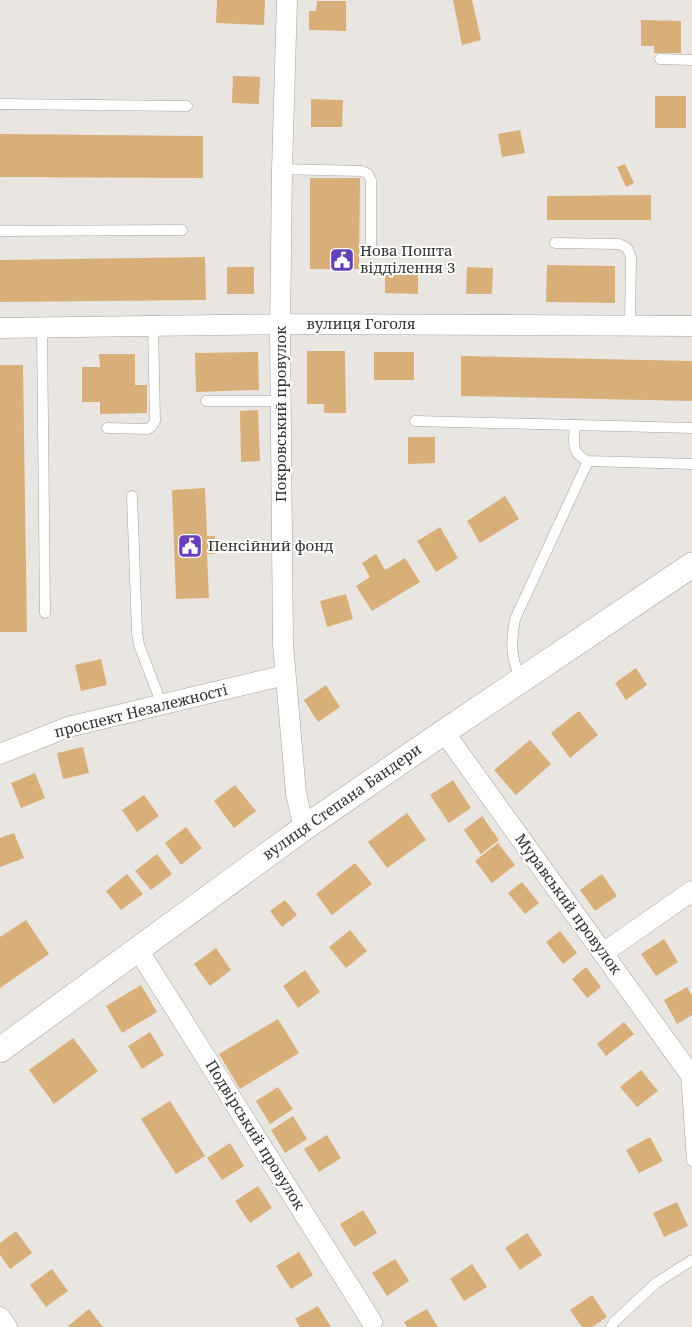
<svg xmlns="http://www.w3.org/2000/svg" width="692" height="1327" viewBox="0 0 692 1327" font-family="'Noto Serif',serif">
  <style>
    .building { fill: #d8af78 }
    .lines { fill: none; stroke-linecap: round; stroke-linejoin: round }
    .service-casing { stroke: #a4a19d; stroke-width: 11 }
    .minor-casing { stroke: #a4a19d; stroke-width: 21 }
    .tertiary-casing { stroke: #a4a19d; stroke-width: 26 }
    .service { stroke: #fff; stroke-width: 10 }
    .minor { stroke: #fff; stroke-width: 20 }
    .tertiary { stroke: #fff; stroke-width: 25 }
    .labels { text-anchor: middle; stroke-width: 4; stroke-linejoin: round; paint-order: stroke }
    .poi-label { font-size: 15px; fill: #343331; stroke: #fff; text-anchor: start }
    .street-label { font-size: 15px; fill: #343331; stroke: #fff }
  </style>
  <rect width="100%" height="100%" fill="#e9e6e2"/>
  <!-- building -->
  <path class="building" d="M217,0H265L264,25L216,23Z
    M453,0H472L481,40L462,45Z
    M317,1H346V31L309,30V11H316Z
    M641,20L681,21V53H654V46H641Z
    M233,76L260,77L259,104L232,103Z
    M655,96H686V128H655Z
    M311,99L343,100L342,127H311Z
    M520,130L525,153L502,157L498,134Z
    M0,134L203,136V178L0,177Z
    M625,164L634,183L626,187L617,167Z
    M310,178H360L359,269H310Z
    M651,195V220H547V196Z
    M205,257L206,300L0,302V260Z
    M547,265L615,266V303L546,302Z
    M227,267H254V294H227Z
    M385,267H418V294L385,293Z
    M467,267L493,268L492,294H466Z
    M307,351H345L346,413H324V404H307Z
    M258,352L259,390L196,392L195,353Z
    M374,352H414V380H374Z
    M99,354H135V385H147V413L100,414V402H82V367H100Z
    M461,356L692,361V401L461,396Z
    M0,365H23L27,632H0Z
    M258,410L260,461L241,462L240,411Z
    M408,437H435V463L408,464Z
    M205,488L207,536H215V554H207L209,598L176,599L172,490Z
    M505,496L519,519L480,543L467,521Z
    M440,527L458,558L436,572L417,541Z
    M376,554L385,570L405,558L420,582L372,611L356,586L370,577L362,563Z
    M346,594L353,619L327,627L320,601Z
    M101,659L107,685L81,691L75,665Z
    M636,668L647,685L626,700L615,683Z
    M326,685L340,707L318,722L304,700Z
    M579,711L598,735L570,758L551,733Z
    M530,740L551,764L516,795L494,770Z
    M83,747L89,773L63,779L57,753Z
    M35,773L45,798L21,808L11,783Z
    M453,780L471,808L449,823L430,795Z
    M235,785L256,811L234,828L214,801Z
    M144,795L159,816L137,832L122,810Z
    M407,813L426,840L387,868L368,842Z
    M482,816L499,840L481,854L464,830Z
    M186,827L202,848L181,865L165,843Z
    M14,833L24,858L0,867V838Z
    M498,843L515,865L492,883L475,861Z
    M157,854L172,874L151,890L135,871Z
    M355,863L372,884L332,915L316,894Z
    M127,874L143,894L121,910L106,891Z
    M602,874L617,896L595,911L580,890Z
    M522,882L539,903L525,914L508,893Z
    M285,900L297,915L282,927L270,911Z
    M26,920L49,954L0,988V937Z
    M350,930L367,951L346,968L329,947Z
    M560,931L577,953L563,964L546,942Z
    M664,939L678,962L656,976L641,954Z
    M216,948L231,970L210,986L194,964Z
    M586,967L601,987L587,998L572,979Z
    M305,970L320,992L298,1008L283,986Z
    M141,985L157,1012L122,1033L106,1006Z
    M687,987L692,996V1015L677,1024L664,1000Z
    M278,1019L299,1053L240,1089L219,1054Z
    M624,1022L634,1034L606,1056L597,1044Z
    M150,1032L164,1055L142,1069L128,1046Z
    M73,1038L98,1071L54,1104L29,1070Z
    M641,1070L658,1091L637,1107L620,1087Z
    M278,1087L293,1109L270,1124L256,1101Z
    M170,1101L205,1156L176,1174L141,1119Z
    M293,1116L307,1139L285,1153L271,1130Z
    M327,1135L341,1158L319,1172L304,1149Z
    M650,1137L663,1161L639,1173L626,1150Z
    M230,1143L244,1166L222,1180L207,1158Z
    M258,1186L272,1208L250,1223L235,1201Z
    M677,1202L688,1226L664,1237L653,1213Z
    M363,1210L377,1233L354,1247L340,1224Z
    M16,1231L32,1253L10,1269L0,1255V1243Z
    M527,1233L542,1255L520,1270L505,1248Z
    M299,1252L313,1275L291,1289L276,1266Z
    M395,1259L409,1281L387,1296L372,1273Z
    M472,1264L487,1287L464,1301L450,1279Z
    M52,1269L68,1291L46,1307L30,1285Z
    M592,1295L607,1317L592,1327H582L570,1310Z
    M318,1306L331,1327H300L295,1319Z
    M89,1309L103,1327H69L68,1326Z
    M427,1309L438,1327H407L404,1322Z"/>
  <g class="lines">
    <defs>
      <path id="service" d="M660,59L692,60
        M0,104L187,106
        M278,169L362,171L368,174L371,180V249
        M0,231L182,230
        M555,243L619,244L627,248L631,257L630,326
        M42,327L45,613
        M206,401H280
        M415,421L692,428
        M575,425C574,442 570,453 588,461L692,464
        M107,428L148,429L152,426L155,421L153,325
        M132,496L137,632L139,645L162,705
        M521,679C510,657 511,643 515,619L588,461
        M686,1073L692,1161
        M611,1327L614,1322L656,1283L692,1260"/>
      <path id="minor" d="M287,0L282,170L280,332L283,644L296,793L304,828
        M0,328L288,324L692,326
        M444,732L692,1077
        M0,754L68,727L285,675
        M137,948L372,1322
        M603,953L692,891
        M0,1317L7,1327"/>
      <path id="tertiary" d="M0,1050L304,828L444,732L692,565"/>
    </defs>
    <!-- service casing -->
    <use href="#service" class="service-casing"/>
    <!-- minor casing -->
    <use href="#minor" class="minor-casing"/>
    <!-- tertiary casing -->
    <use href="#tertiary" class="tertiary-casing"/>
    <!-- service -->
    <use href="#service" class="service"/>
    <!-- minor -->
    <use href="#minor" class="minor"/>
    <!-- tertiary -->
    <use href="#tertiary" class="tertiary"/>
  </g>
  <!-- icons -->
  <defs>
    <symbol id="civic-square" viewBox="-11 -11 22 22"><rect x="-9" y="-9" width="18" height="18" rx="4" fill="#6640b8" stroke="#fff"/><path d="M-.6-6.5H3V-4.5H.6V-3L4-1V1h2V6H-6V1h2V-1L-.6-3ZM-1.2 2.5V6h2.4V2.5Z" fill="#fff"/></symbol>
  </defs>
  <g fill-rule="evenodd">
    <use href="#civic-square" x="328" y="246" width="28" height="28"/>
    <use href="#civic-square" x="176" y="532" width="28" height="28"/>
  </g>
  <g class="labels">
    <!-- poi labels -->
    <g class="poi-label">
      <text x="360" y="256">Нова Пошта<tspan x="360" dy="17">відділення 3</tspan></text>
      <text x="208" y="551">Пенсійний фонд</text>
    </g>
    <!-- street labels -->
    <g class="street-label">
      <text x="361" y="329">вулиця Гоголя</text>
      <text transform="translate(281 414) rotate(-90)" y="5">Покровський провулок</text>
      <text transform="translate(141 711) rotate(-14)" y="5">проспект Незалежності</text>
      <text transform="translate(342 802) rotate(-35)" y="5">вулиця Степана Бандери</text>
      <text transform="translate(568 904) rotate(54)" y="5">Муравський провулок</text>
      <text transform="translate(255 1135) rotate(58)" y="5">Подвірський провулок</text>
    </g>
  </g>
</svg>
